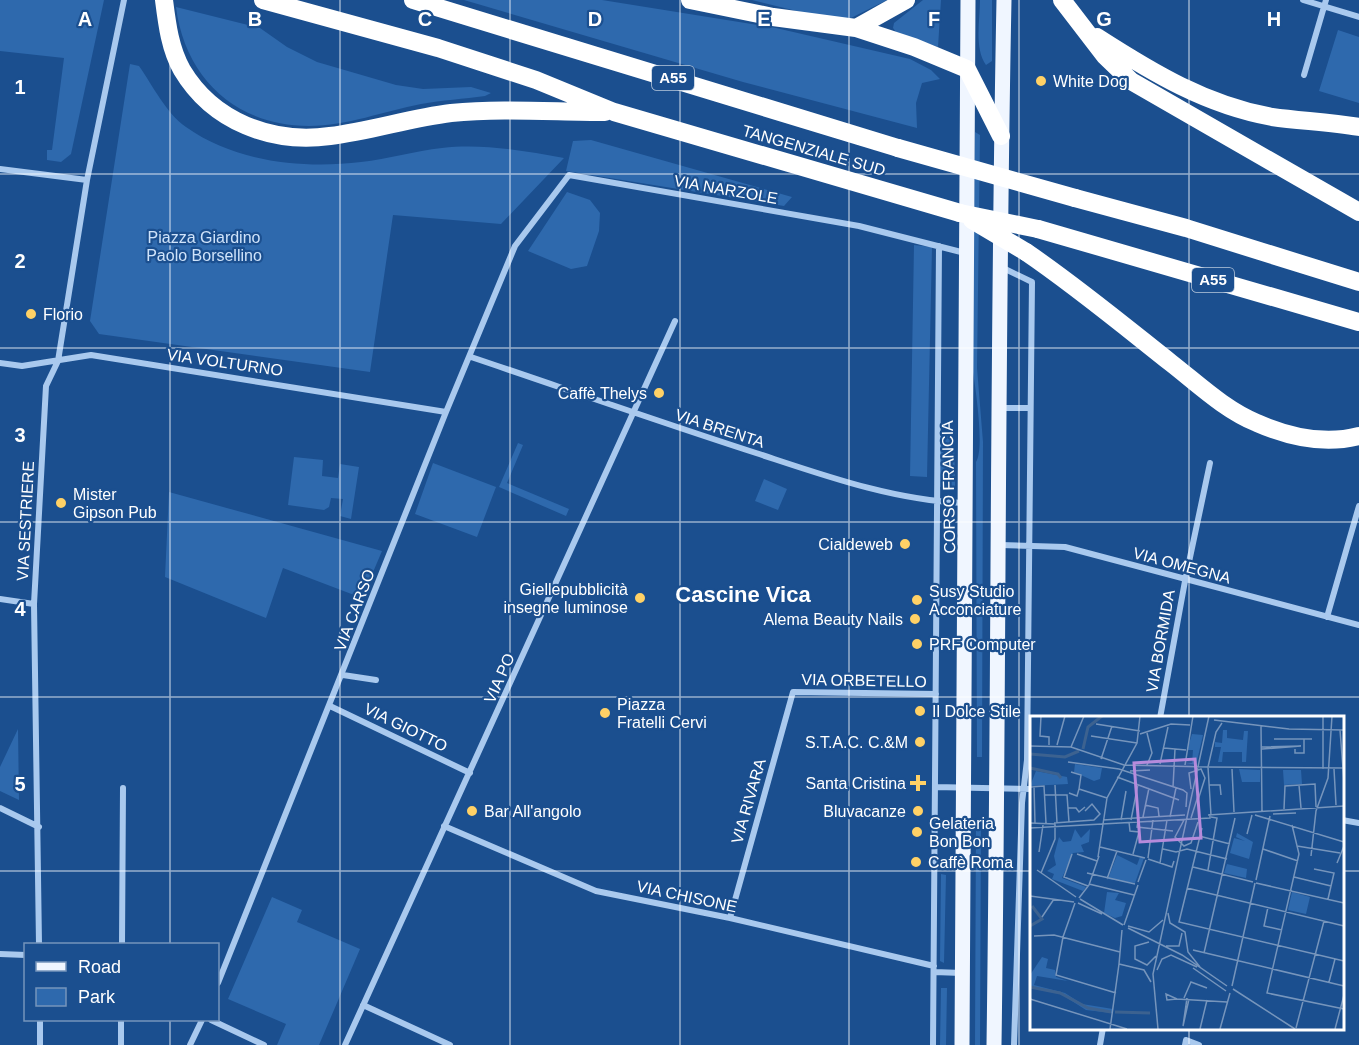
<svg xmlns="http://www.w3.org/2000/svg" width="1359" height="1045" viewBox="0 0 1359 1045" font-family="Arial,sans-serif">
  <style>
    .green { fill: #2e69ad }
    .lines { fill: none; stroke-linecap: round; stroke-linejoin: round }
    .street { stroke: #a9c9ee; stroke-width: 6 }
    .primary { stroke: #f0f6ff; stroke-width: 15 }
    .highway { stroke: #fff; stroke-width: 18 }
    .highway-bridge { stroke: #fff; stroke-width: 18 }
    .grid { fill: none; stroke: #fff; stroke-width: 1.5; stroke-opacity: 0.55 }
    .poi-dot { fill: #ffd166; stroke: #1b4f8f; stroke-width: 2 }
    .labels { text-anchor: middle; stroke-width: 4.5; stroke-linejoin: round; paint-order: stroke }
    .shield { fill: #1b4f8f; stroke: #bbcadd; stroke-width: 1.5 }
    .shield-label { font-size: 15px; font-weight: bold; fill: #fff }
    .poi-label { font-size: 16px; fill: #fff; stroke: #1b4f8f; text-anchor: start }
    .street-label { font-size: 16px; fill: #fff; stroke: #1b4f8f }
    .park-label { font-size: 16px; fill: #cfe3fa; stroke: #1b4f8f }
    .district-label { font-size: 22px; font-weight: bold; fill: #fff; stroke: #1b4f8f }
    .inset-river { fill: none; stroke: #3c6290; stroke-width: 3 }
    .inset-road { fill: none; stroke: #7695bc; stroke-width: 1.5 }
    .view { fill: #b68bdc; fill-opacity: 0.15; stroke: #b68bdc; stroke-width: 3 }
    .inset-edge { fill: none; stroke: #fff; stroke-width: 3 }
    .grid-label { font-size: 20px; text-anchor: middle; font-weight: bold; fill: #fff; stroke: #1b4f8f; stroke-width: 4.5; stroke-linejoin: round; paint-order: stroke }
  </style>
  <rect width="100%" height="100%" fill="#1b4f8f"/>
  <!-- green -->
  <path class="green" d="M0,0H104L71,154L61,162L47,160V150H52L64,58L0,51Z
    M464,0H602L776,28L910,59L931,70L940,79L922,83L916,103L917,128L743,82Z
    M752,0H887L849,19H829Z
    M923,0H941L938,47L896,32L893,28L894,23Z
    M980,0H992V61L986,65C974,48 980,20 980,0Z
    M176,7L260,28L287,47L317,62L396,85L423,89L471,87L491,93L485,96C464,99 442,100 421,104C384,111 347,126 309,126C236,126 185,78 176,7Z
    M1338,30L1359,37V103L1319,91Z
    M130,64L139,66C153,86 166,113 186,127C235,162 303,169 361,162C388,159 415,151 442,148C482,143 524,151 564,158L501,224L393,215L370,372L99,334L90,321Z
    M975,132L980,135L977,368L983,442L982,757H977L976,462C985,449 975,384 972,366Z
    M591,140L792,197L784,206L566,171L573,141Z
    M567,192L590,200L600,213L599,231L587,266L571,269L528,251Z
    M914,245L932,247L927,477L910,476Z
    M938,434L954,435L955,487H937Z
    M518,443L523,445L507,483L569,509L566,516L499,487Z
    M294,457L323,460L322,476L338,478L340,464L359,467L351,519L340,516L343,499L331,498L329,507L324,510L288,505Z
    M433,463L496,487L477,537L415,514Z
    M764,479L787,489L778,510L755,501Z
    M169,492L382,551L362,598L283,568L266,618L165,577Z
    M18,729L19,800L0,791V767Z
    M976,819H981L980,1045H975Z
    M941,874L946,875L944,963L940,961Z
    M272,897L302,910L297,922L360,949L319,1045H277L286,1024L228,999Z
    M941,988H947L946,1045H940Z"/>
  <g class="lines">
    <!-- street -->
    <path class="street" d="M1303,0L1359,17
      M1304,75L1326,0
      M0,169L87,180
      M1001,267L1032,282L1027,760L1022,803L1014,1045
      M471,357C566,389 660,422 756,453C823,475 892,500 963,503
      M0,363L22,366L91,355L446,412
      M999,408H1030
      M1000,545L1065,547L1359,625
      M0,599L34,604
      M1327,617L1359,506
      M343,675L376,680
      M330,706L470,773
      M1160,718L1185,581L1210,463
      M935,787L1032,789
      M0,808L39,827
      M1342,820L1359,823
      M444,826L596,891L730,918L934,966
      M730,918L793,692L936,694
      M39,944L34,604L46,386L58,361L87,180L124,0
      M122,944L123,788
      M0,954L26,955
      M934,972L962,973
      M218,983L446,412L515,246L569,175L859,226L965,253
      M363,1005L450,1045
      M211,1020L264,1045
      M40,1045V1020
      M121,1045V1020
      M190,1045L202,1020
      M345,1045L675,321
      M933,1045L939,246
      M1100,1045L1103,1028
      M1185,1045L1186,1040L1199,1045"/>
    <!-- primary -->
    <path class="primary" d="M962,1045L968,0
      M994,1045C999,697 997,348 1004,0"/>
    <!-- highway -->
    <path class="highway" d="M164,0C167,24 170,49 182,70C213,122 272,144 330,136C371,131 410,118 451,113C502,108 554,112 605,112
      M263,0L438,48L536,80L614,112L960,213
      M413,0L898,148
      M690,0L773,17L856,28L914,47L967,69L1001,136
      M1062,0L1105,56L1131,81L1359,212
      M856,28L906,0
      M1097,37C1153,73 1206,105 1272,117C1301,121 1330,122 1359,127
      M1075,198L1186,228L1359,282
      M1038,229L1359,322
      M1026,252C1076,286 1123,325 1171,363C1198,384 1225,410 1257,423C1289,437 1325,445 1359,436"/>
    <!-- highway-bridge -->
    <path class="highway-bridge" d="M898,148L1075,198
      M960,213L1038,229
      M972,220L1026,252"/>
  </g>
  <!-- grid -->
  <path class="grid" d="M170,0V944M340,0V1045M510,0V1045M680,0V1045M849,0V1045M1019,0V1045M1189,0V718M0,174H1359M0,348H1359M0,522H1359M0,697H1359M0,871H1032M1342,871H1359M170,1020V1045M1189,1028V1045"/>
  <!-- markers -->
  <g class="poi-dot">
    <circle cx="1041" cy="81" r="6"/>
    <circle cx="31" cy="314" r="6"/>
    <circle cx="659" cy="393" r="6"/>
    <circle cx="61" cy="503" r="6"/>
    <circle cx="905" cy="544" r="6"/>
    <circle cx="640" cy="598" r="6"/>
    <circle cx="917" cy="600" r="6"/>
    <circle cx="915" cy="619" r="6"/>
    <circle cx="917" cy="644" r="6"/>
    <circle cx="920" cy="711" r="6"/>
    <circle cx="605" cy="713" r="6"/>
    <circle cx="920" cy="742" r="6"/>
    <path d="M915 774h6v6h6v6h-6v6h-6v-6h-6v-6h6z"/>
    <circle cx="472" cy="811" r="6"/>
    <circle cx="918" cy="811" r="6"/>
    <circle cx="917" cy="832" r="6"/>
    <circle cx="916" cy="862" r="6"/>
  </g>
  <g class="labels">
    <!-- shield labels -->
    <g class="shield">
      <rect x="652" y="66" width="42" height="24" rx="4.5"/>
      <rect x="1192" y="268" width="42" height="24" rx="4.5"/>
    </g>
    <g class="shield-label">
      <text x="673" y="83">A55</text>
      <text x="1213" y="285">A55</text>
    </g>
    <!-- poi labels -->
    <g class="poi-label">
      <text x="1053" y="87">White Dog</text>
      <text x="43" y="320">Florio</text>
      <text x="647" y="399" text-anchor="end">Caffè Thelys</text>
      <text x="73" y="500">Mister<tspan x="73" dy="18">Gipson Pub</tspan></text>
      <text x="893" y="550" text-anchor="end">Cialdeweb</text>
      <text x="628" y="595" text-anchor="end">Giellepubblicità<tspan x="628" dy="18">insegne luminose</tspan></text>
      <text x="929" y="597">Susy Studio<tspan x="929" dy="18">Acconciature</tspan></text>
      <text x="903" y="625" text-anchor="end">Alema Beauty Nails</text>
      <text x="929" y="650">PRF Computer</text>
      <text x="617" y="710">Piazza<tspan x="617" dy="18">Fratelli Cervi</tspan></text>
      <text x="932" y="717">Il Dolce Stile</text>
      <text x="908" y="748" text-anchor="end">S.T.A.C. C.&amp;M</text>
      <text x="906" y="789" text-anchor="end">Santa Cristina</text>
      <text x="484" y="817">Bar All'angolo</text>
      <text x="906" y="817" text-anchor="end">Bluvacanze</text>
      <text x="929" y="829">Gelateria<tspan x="929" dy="18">Bon Bon</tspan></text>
      <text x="928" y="868">Caffè Roma</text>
    </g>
    <!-- street labels -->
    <g class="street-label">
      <text transform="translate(814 150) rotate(16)" y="6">TANGENZIALE SUD</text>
      <text transform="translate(726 189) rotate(10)" y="6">VIA NARZOLE</text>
      <text transform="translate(225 362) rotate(8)" y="6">VIA VOLTURNO</text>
      <text transform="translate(720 428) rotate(18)" y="6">VIA BRENTA</text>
      <text transform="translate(948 487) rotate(-91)" y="6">CORSO FRANCIA</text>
      <text transform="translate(25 521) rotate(-87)" y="6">VIA SESTRIERE</text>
      <text transform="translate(1182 565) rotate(15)" y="6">VIA OMEGNA</text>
      <text transform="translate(354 610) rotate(-69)" y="6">VIA CARSO</text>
      <text transform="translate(1160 641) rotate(-80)" y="6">VIA BORMIDA</text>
      <text transform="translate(499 678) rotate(-66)" y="6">VIA PO</text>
      <text transform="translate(864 680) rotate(1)" y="6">VIA ORBETELLO</text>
      <text transform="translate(406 727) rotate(26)" y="6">VIA GIOTTO</text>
      <text transform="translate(748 801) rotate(-74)" y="6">VIA RIVARA</text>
      <text transform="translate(687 896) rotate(12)" y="6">VIA CHISONE</text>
    </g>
    <!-- park labels -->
    <g class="park-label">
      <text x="204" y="243">Piazza Giardino<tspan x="204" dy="18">Paolo Borsellino</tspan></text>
    </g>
    <!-- district labels -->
    <g class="district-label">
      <text x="743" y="602">Cascine Vica</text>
    </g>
  </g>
  <!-- overview -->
  <g transform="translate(1030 716)">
    <rect width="314" height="314" fill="#1b4f8f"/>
    <path d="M193,14H197V22L213,24L214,15H218L216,46H212V36H193L192,46H188L191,31H185V26L192,27ZM162,18L173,19L166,49L156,47H162L163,34H157ZM45,48L72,52L70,63L64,65L44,56ZM209,53L230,54V66H212ZM253,54H271L272,68L254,69ZM6,55L37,61L38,68L0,70ZM45,113L51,122L60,113L59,126L51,129L54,136L43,137L32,162L56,171L53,175L22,163L24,158L17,155L26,149L24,140L29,121L33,126L41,125ZM207,117L223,126L219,143L200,137L204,122L215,125L206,121ZM87,139L107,149L110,141L114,142L105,167L78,163ZM197,148L217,153L216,162L194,157ZM77,176L89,177L85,184L96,187L92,200L85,202L74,197ZM262,176L280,181L276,198L258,194ZM12,241L18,243L16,252L25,254L26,261L38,265L7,260L4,269L35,277L52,288L83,293L82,297L56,294L31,278L0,272V259Z" fill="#2e69ad"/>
    <path class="inset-river" d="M53,33L58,11L72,0M0,38L35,41L49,35M0,52L28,58L31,62M0,210L12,203L2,190M0,271L30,277L58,292L81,296M85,296L120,297"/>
    <path class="inset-road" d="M11,0L10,20L19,21V29M184,4L259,13L314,14M66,8L110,15M231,10L232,95M310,14L314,65M117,17L122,37L117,49M110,18L141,8L160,9M61,20L107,27M244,23H282M27,29L35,0M0,30L41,31L94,49L178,51L181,99M41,31L54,0M232,31L271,30L232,33M134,32L156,34M265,33V37H274V23M71,43L82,10M38,46L89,53L153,74L157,77L156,91M130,48L138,11M155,49L163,0M178,51L186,16L192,7M179,51L314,52M202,53L204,96M293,53V0M304,53L306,89M100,55L120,54M41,56L51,59L49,73M87,61L149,84M25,69L27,107M179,69H190L191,79M269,69L271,92M4,70L5,107M0,71L14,70L16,107M143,71L145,33M161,73L159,57L171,53L175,62L168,84M39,77L47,80L49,73L77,82M14,79H37L39,106M115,89L128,92L129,100M38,92H46L49,96L55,91M254,93L255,70L285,68L286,91M243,98L266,97M178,99L314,90M225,99L314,126M113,101L119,72M140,101L146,72M161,102L168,80M73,104L155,99M91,104L96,75M101,104L108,68M154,104L145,121L154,130L161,127L168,106M108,105L107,111L143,115M99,106L100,115L109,116L103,138M0,107L25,108V123L11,157M24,107L64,104L70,98L62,88L55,95M262,109L269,138L237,277L314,293M0,112L180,102V98M172,112L149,206L314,245M217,118L222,99M169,120L200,128M267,130L310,137M70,131L115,142M133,133L146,136L157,133L197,143M233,133L268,145M9,136L13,109M42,138L34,161L58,170M47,138L67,145M281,140L286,95L298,62L302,0M68,141L77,82L107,27L110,0M118,142L123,104M118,143L142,151L144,145M130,147L137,104M307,147L314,130M163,151L223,166M284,153L304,157L298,183M7,154L46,181M178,154L187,102L181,101M57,157L105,168M264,161L301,170M77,163L87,135M226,164L240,100M108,166L116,144M226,167L314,187M59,168L104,179M157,172L314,210M0,180L44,186M49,182L59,169L69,140M50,183L93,209M45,187L33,221L26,259L86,277M48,187L72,198M238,191L234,210L252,214M138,197L140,207L155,216L158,236L170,251M12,201L24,183M94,209L108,169M98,210L119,216L133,204M98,212L152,239L197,270M4,220L24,219L90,236M119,226L105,230V243L117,249L126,240M136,230H149L152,217M163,234L314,270M174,237L205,102M89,248L92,214M89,248L114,254L121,266M163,252L196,275M127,254L132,243L141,239L167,251M299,266L305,243M202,270L225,167M203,273L265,313M154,282L161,266L177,272M157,282L153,310L159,283M0,283L97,313M147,283L137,284L136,278L147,283L197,286M266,312L294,205M80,313L89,248M128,313L123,258L179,0M170,313L177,284M190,313L200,277M305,313L314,279"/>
    <path class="view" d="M165,43L171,122L110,126L104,47Z"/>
    <rect width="314" height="314" class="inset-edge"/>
  </g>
  <g class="grid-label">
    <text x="85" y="26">A</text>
    <text x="255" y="26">B</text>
    <text x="425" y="26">C</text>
    <text x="595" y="26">D</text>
    <text x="764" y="26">E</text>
    <text x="934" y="26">F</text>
    <text x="1104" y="26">G</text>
    <text x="1274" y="26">H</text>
    <text x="20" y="94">1</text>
    <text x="20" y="268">2</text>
    <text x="20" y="442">3</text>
    <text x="20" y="616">4</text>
    <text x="20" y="791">5</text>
  </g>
  <!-- legend -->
  <rect x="24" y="943" width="195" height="78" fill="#1b4f8f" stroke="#7695bc" stroke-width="1.5"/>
  <rect x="36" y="962" width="30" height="9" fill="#f0f6ff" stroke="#7695bc" stroke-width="1.5"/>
  <text x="78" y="973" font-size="18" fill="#ffffff">Road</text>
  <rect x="36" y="988" width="30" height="18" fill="#2e69ad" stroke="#7695bc" stroke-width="1.5"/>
  <text x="78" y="1003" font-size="18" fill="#ffffff">Park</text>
</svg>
